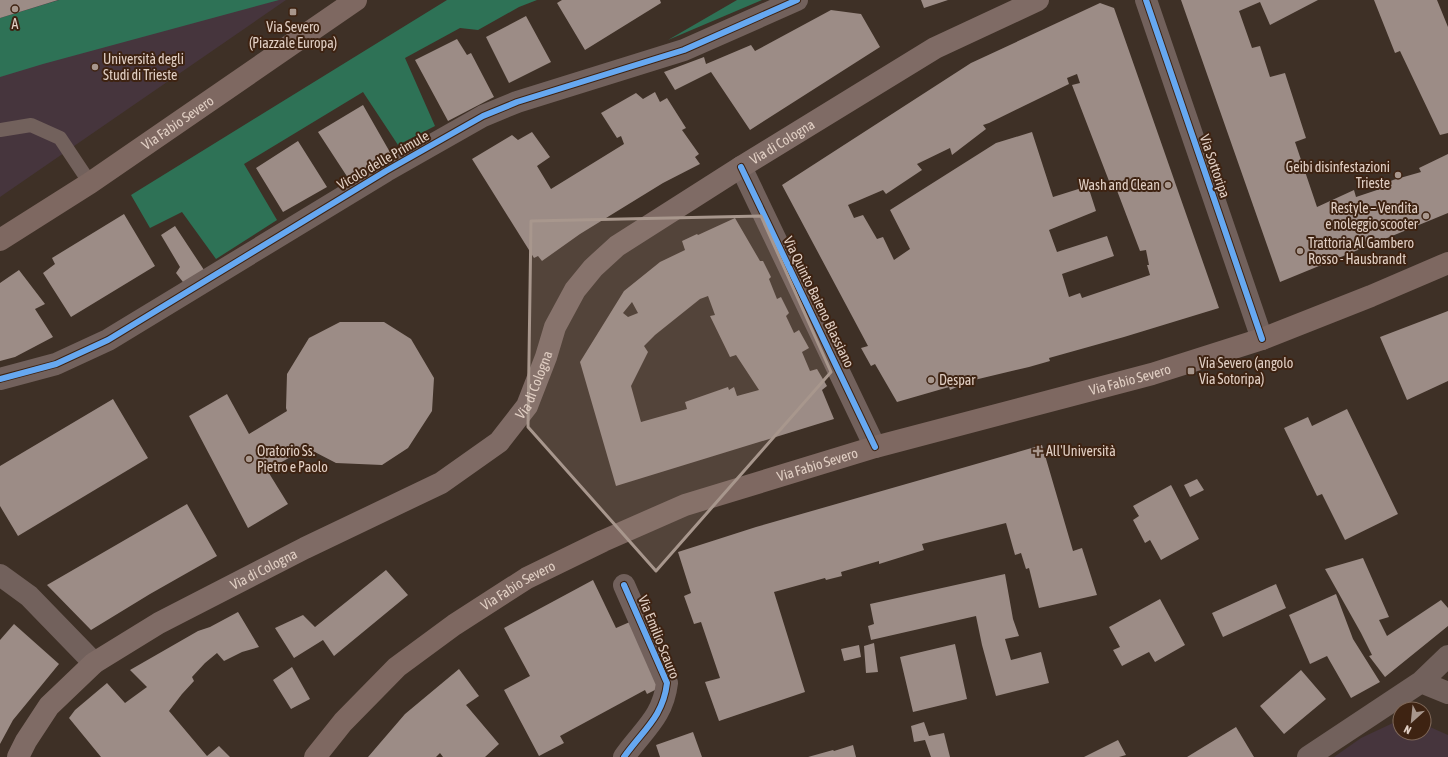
<svg xmlns="http://www.w3.org/2000/svg" width="1448" height="757" viewBox="0 0 1448 757" font-family="'Asap Condensed',sans-serif">
  <style>
    .education { fill: #46353d }
    .forest { fill: #2e7256 }
    .building { fill: #9c8c86; fill-rule: evenodd }
    .lines { fill: none; stroke-linecap: round; stroke-linejoin: round }
    .service { stroke: #72615c; stroke-width: 14 }
    .minor { stroke: #72615c; stroke-width: 22 }
    .secondary { stroke: #7f6b65; stroke-width: 22 }
    .primary { stroke: #7e6861; stroke-width: 22 }
    .cycleway-casing { stroke: #3e2312; stroke-width: 8 }
    .cycleway { stroke: #66a8f1; stroke-width: 6 }
    .marked { fill: #a8978d; fill-opacity: 0.2; stroke: #a8978d; stroke-width: 3; stroke-linejoin: round }
    .poi-dot { fill: #a8978d; stroke: #3e2312; stroke-width: 1.5 }
    .labels { text-anchor: middle; stroke-width: 4; stroke-linejoin: round; paint-order: stroke }
    .poi-label { font-size: 14px; fill: #e1cfc4; stroke: #3e2312; text-anchor: start }
    .street-label { font-size: 14px; fill: #e1cfc4; stroke: #3e2312 }
  </style>
  <rect width="100%" height="100%" fill="#3e3026"/>
  <!-- education -->
  <path class="education" d="M0,0H286L0,197Z
    M1393,723L1400,724V733H1424V726L1430,727L1448,735V757H1334L1361,738Z"/>
  <!-- forest -->
  <path class="forest" d="M59,0H279L43,64L0,77V18Z
    M447,0H537L519,7L478,30L460,28L405,58L435,126L398,145L363,92L244,164L277,220L216,259L182,212L150,228L131,195Z
    M737,0H762L668,40Z"/>
  <!-- building -->
  <path class="building" d="M0,0H58L0,18Z
    M562,0H660L661,3L585,50L557,3Z
    M921,0H948L924,8Z
    M1181,0H1318L1270,25L1260,2L1239,11L1252,48L1260,46L1270,77L1285,73L1306,138L1295,142L1317,207L1354,190L1356,197L1380,189L1379,186L1393,180L1421,172L1419,168L1448,154V213L1280,282Z
    M1374,0H1437L1448,27V133L1440,135L1400,51L1395,53Z
    M1100,3L1114,8L1219,308L1124,337L1049,358L1050,361L1029,367L970,381L950,390L949,387L897,402L875,364L871,366L861,348L868,346L782,185L971,63ZM1077,74L1080,83L1072,85L1109,181L1113,180L1140,251L1146,250L1149,265H1147L1150,275L1082,298L1080,293L1069,297L1062,274L1114,256L1107,236L1057,252L1049,230L1096,211L1088,186L1053,197L1032,132L996,143L890,210L910,249L894,260L883,237L877,239L863,215L854,218L848,205L883,190L886,194L922,170L917,164L950,148L952,155L986,129L983,125L989,123L1069,84L1067,78Z
    M831,10L861,14L880,47L750,130L711,72L675,90L664,72L704,57L706,64L751,45L755,51Z
    M526,16L551,62L509,83L486,37Z
    M457,39L467,55L471,53L494,97L448,121L415,60Z
    M655,92L660,102L667,98L686,128L682,130L699,154L695,157L700,164L663,183L580,234L542,261L538,256L534,258L472,159L512,135L518,140L532,132L550,157L537,166L551,189L624,144L621,136L617,138L601,113L636,93L643,99Z
    M363,105L391,154L350,181L318,132Z
    M298,141L327,187L283,212L256,168Z
    M124,214L155,266L71,317L43,273L55,264L52,258Z
    M735,218L760,261H763L771,277L769,279L777,299L781,297L789,313L786,316L794,333L799,330L809,348L802,352L810,371L817,369L827,386L822,390L834,419L616,486L580,362L624,291L660,262L685,250L682,241L697,234L698,235ZM708,296L715,315L710,316L730,357L736,355L759,390L737,396L734,387L729,390L728,387L685,402L687,409L641,422L631,386L648,352L644,346L655,335L700,299ZM632,302L638,313L628,317L623,313Z
    M175,226L206,273L186,286L176,273L180,267L161,235Z
    M19,270L45,304L35,309L53,337L15,357L0,361V283Z
    M1448,311V381L1407,400L1380,337Z
    M340,322H384L411,339L434,378L432,411L408,448L382,465L336,463L307,448L267,470L288,504L248,528L189,416L227,394L249,434L287,411L286,408L287,374L309,338Z
    M113,399L148,458L18,536L0,506V466Z
    M1347,409L1398,514L1345,540L1322,494L1317,496L1284,428L1308,417L1312,426Z
    M1042,445L1073,551L1082,548L1097,595L1039,608L1029,568L1026,569L1021,553L1015,555L1006,523L922,544L924,550L879,564V561L841,572L842,576L826,580L825,578L774,592L805,692L719,721L705,682L720,678L701,622L694,624L684,596L691,593L678,552L756,527Z
    M1197,479L1204,490L1190,497L1184,485Z
    M1171,485L1199,539L1161,560L1150,540L1145,543L1133,520L1139,516L1133,506Z
    M187,504L217,556L150,594L91,630L47,585Z
    M1363,558L1389,617L1379,620L1387,636L1441,600L1448,608V626L1385,677L1369,656L1372,655L1361,633L1325,569Z
    M386,570L408,595L334,656L323,640L294,658L275,628L303,615L315,627Z
    M1005,574L1013,619L1019,636L1005,639L1011,660L1041,652L1049,683L996,696L982,645L976,616L871,640L868,626L874,624L870,604Z
    M593,580L616,628L632,621L661,687L647,694L645,690L560,736L564,743L539,756L504,690L530,676L504,628Z
    M1276,584L1286,608L1223,637L1212,613Z
    M1336,594L1353,639L1380,682L1351,698L1327,656L1310,664L1289,615Z
    M1160,599L1185,645L1155,662L1149,652L1122,666L1113,650L1120,647L1109,627Z
    M238,612L259,647L242,652L224,661L217,653L205,663L192,677L194,681L182,694L169,711L207,756L219,746L230,757H101L69,718L75,710L107,683L125,703L147,687L130,670L198,631L210,627Z
    M14,624L59,664L13,720L0,744V640Z
    M874,643L878,672L866,673L864,646Z
    M955,644L967,699L913,712L900,657Z
    M859,645L861,657L844,661L841,649Z
    M292,667L310,699L291,709L273,680Z
    M459,669L479,696L466,705L499,744L485,757H443L440,753L436,757H368L405,714Z
    M1301,670L1326,699L1284,734L1260,706Z
    M924,722L929,736L944,733L950,757H931L925,740L914,742L911,726Z
    M1236,727L1254,757H1187Z
    M693,732L702,757H660L656,745Z
    M1118,740L1126,755L1119,757H1084Z
    M853,745L856,757H808L833,750L834,751Z"/>
  <g class="lines">
    <!-- service -->
    <path class="service" d="M0,130L31,125L60,138L90,183"/>
    <!-- minor -->
    <path class="minor" d="M1146,0L1262,339
      M741,167L875,447
      M0,379L56,364L108,340L386,171L483,116L517,102L684,50L797,0
      M0,575L29,596L94,663
      M624,585L667,683C663,717 643,730 624,757
      M1421,682L1448,693
      M1308,757L1421,682L1448,656"/>
    <!-- secondary -->
    <path class="secondary" id="s1" d="M18,757L26,741L49,706L94,663L159,623L305,548L441,483L499,442L527,406L546,357L555,327L575,290L593,268L617,246L741,167L935,48L1038,0"/>
    <!-- primary -->
    <g class="primary">
      <path id="s2" d="M0,240L90,183L356,0"/>
      <path id="s3" d="M315,757L343,722L397,667L454,625L527,578L603,541L685,505L875,447L1152,374L1262,339L1371,296L1448,263"/>
    </g>
    <defs>
      <path id="cycleway" d="M1146,0L1262,339
        M741,167L875,447
        M0,379L56,364L108,340L386,171L483,116L517,102L684,50L797,0
        M624,585L667,683C663,717 643,730 624,757"/>
    </defs>
    <!-- cycleway casing -->
    <use href="#cycleway" class="cycleway-casing"/>
    <!-- cycleway -->
    <use href="#cycleway" class="cycleway"/>
  </g>
  <!-- marked area -->
  <path class="marked" d="M761,216L831,372L656,571L528,427L531,221Z"/>
  <!-- markers -->
  <g class="poi-dot">
    <circle cx="15" cy="9" r="4"/>
    <rect x="289" y="8" width="8" height="8" rx="2"/>
    <circle cx="95" cy="67" r="4"/>
    <circle cx="1398" cy="175" r="4"/>
    <circle cx="1168" cy="185" r="4"/>
    <circle cx="1426" cy="216" r="4"/>
    <circle cx="1300" cy="251" r="4"/>
    <rect x="1187" y="367" width="8" height="8" rx="2"/>
    <circle cx="931" cy="380" r="4"/>
    <path d="M1036 445h4v4h4v4h-4v4h-4v-4h-4v-4h4z"/>
    <circle cx="249" cy="459" r="4"/>
  </g>
  <g class="labels">
    <!-- poi labels -->
    <g class="poi-label">
      <text x="15" y="29" text-anchor="middle">A</text>
      <text x="293" y="32" text-anchor="middle">Via Severo<tspan x="293" dy="16">(Piazzale Europa)</tspan></text>
      <text x="103" y="64">Università degli<tspan x="103" dy="16">Studi di Trieste</tspan></text>
      <text x="1390" y="172" text-anchor="end">Geibi disinfestazioni<tspan x="1390" dy="16">Trieste</tspan></text>
      <text x="1160" y="190" text-anchor="end">Wash and Clean</text>
      <text x="1418" y="213" text-anchor="end">Restyle – Vendita<tspan x="1418" dy="16">e noleggio scooter</tspan></text>
      <text x="1308" y="248">Trattoria Al Gambero<tspan x="1308" dy="16">Rosso - Hausbrandt</tspan></text>
      <text x="1199" y="368">Via Severo (angolo<tspan x="1199" dy="16">Via Sotoripa)</tspan></text>
      <text x="939" y="385">Despar</text>
      <text x="257" y="456">Oratorio Ss.<tspan x="257" dy="16">Pietro e Paolo</tspan></text>
      <text x="1046" y="456">All'Università</text>
    </g>
    <!-- street labels -->
    <g class="street-label">
      <text dy="5" stroke="none"><textPath href="#s2" startOffset="213">Via Fabio Severo</textPath></text>
      <text dy="5" stroke="none"><textPath href="#s1" startOffset="1012">Via di Cologna</textPath></text>
      <text transform="translate(383 160) rotate(-30)" y="5">Vicolo delle Primule</text>
      <text transform="translate(1215 166) rotate(71)" y="5">Via Sottoripa</text>
      <text transform="translate(819 302) rotate(64)" y="5">Via Quinto Baieno Blassiano</text>
      <text dy="5" stroke="none"><textPath href="#s3" startOffset="916">Via Fabio Severo</textPath></text>
      <text dy="5" stroke="none"><textPath href="#s1" startOffset="652">Via di Cologna</textPath></text>
      <text dy="5" stroke="none"><textPath href="#s3" startOffset="592">Via Fabio Severo</textPath></text>
      <text dy="5" stroke="none"><textPath href="#s1" startOffset="316">Via di Cologna</textPath></text>
      <text dy="5" stroke="none"><textPath href="#s3" startOffset="268">Via Fabio Severo</textPath></text>
      <text transform="translate(659 637) rotate(68)" y="5">Via Emilio Scauro</text>
    </g>
  </g>
  <!-- north arrow -->
  <g transform="translate(1412 721) rotate(207)"><circle r="19" fill="#3e2312" stroke="#7f6859"/>
  <path d="M0-3L7 15L0 10L-7 15Z" fill="#a8978d"/>
  <text y="-6" font-size="11" font-weight="bold" text-anchor="middle" fill="#e1cfc4">N</text>
  </g>
</svg>
